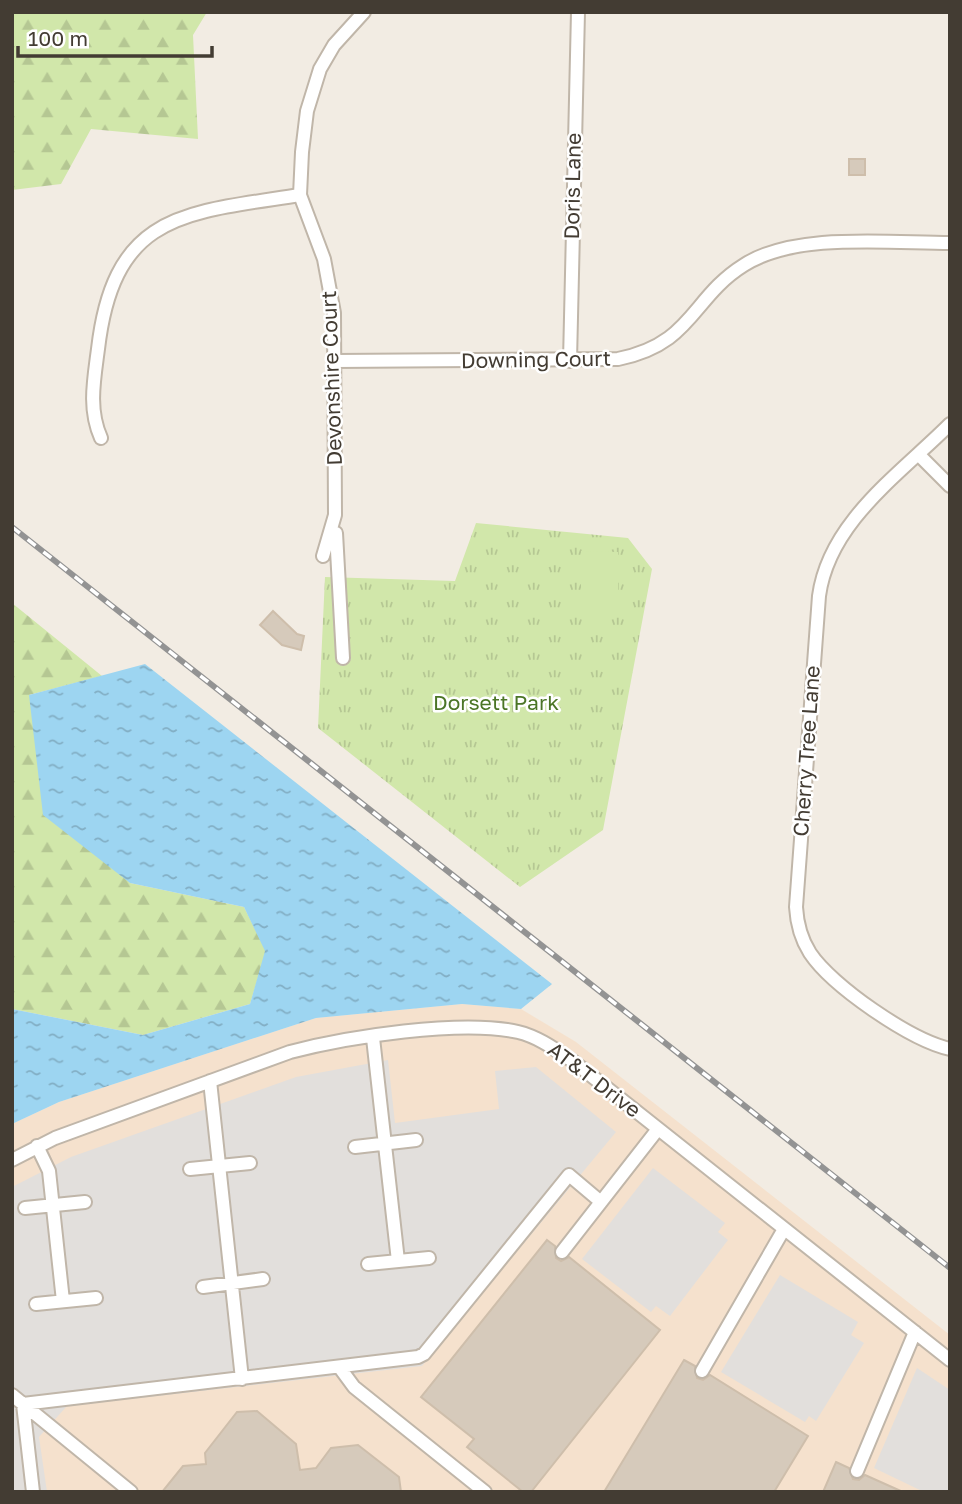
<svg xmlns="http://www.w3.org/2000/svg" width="962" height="1504" viewBox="0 0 962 1504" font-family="'Golos Text',sans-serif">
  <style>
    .commercial { fill: #f5e1cd }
    .forest { fill: url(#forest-firs) }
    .park { fill: url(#park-tufts) }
    .garden { fill: #d1e7aa }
    .parking { fill: #e2dfdc }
    .water { fill: url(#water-ripples) }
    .building { fill: #d6cabb; stroke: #cebeab; stroke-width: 2 }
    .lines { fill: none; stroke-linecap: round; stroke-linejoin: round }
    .minor-casing { stroke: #c0b6a9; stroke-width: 16 }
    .minor { stroke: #fff; stroke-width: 12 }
    .rail-casing { stroke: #939393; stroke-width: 6 }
    .rail { stroke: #fff; stroke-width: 3.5; stroke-dasharray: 10; stroke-linecap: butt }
    .labels { text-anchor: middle; stroke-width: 5; stroke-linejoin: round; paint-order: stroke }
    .street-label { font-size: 21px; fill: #433c33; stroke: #fff }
    .park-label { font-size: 21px; fill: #4b7526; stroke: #fff }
  </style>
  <defs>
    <pattern id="forest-firs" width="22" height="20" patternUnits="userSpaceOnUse" patternTransform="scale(1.75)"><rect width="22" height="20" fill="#d1e7aa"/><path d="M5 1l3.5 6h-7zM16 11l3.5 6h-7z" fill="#b5c793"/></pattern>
    <pattern id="park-tufts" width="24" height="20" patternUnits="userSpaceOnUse" patternTransform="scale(1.75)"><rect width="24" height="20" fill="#d1e7aa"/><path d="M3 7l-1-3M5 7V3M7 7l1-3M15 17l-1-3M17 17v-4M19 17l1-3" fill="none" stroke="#b5c793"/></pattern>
    <pattern id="water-ripples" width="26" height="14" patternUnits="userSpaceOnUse" patternTransform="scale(1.75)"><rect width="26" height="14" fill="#9dd5f1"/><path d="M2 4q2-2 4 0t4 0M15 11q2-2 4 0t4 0" fill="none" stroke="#82aec4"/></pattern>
  </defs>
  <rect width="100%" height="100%" fill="#f2ece3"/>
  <!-- commercial -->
  <path class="commercial" d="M462,1004L521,1009L576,1042L950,1335V1492H12V1124L59,1102L316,1018Z"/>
  <!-- forest -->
  <path class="forest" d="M12,12H207L193,35L198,139L91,129L61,184L12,190Z
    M12,603L102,676L29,695L130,883L244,907L266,951L250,1004L143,1035L12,1009Z"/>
  <!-- park -->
  <path class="park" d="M476,523L628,538L652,569L603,830L520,887L318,728L325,577L455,581Z"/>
  <!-- garden -->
  <path class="garden" d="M581,551L618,552V608H581Z"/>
  <!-- parking -->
  <path class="parking" d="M388,1060L395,1123L499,1109L495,1071L536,1067L616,1132L422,1366L67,1406L39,1437L47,1492H12V1187L71,1157L296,1077Z
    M653,1168L725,1223L718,1232L728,1240L670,1316L656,1306L651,1312L582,1259Z
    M780,1275L858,1322L851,1335L864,1343L816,1421L809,1416L805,1422L721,1372Z
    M917,1368L950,1390V1492H924L874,1468Z"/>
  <!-- water -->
  <path class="water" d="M145,664L552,984L521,1009L462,1004L316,1018L59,1102L12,1124V1009L143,1035L250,1004L265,951L244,907L130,883L43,815L29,695Z"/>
  <!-- building -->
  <path class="building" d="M849,159H865V175H849Z
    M273,611L297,634L304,636L301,650L282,645L260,625Z
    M547,1240L555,1246L556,1258L561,1261L569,1257L660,1330L531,1492H523L467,1447L474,1439L421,1397Z
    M684,1360L695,1366L697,1378L703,1380L710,1375L808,1436L774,1492H604Z
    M257,1411L296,1444L300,1470L316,1468L331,1448L358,1445L399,1477L401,1492H162L183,1466L206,1464L205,1453L237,1412Z
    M836,1462L849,1468L853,1479L859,1480L865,1475L903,1492H823Z"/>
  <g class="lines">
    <defs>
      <path id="minor" d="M335,361L618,359C693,344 691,298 744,265C795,232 890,243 950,243
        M570,361L578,12
        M950,424C900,474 829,522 819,596L796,907C797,924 801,939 810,953C832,986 910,1040 950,1049
        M101,438C88,409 94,380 98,349C114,212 185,213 300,195
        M919,455L950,486
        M336,533L343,658
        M323,556L335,515L334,313L324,259L300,195L302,152L307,111L320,69L334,45L364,12
        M373,1038L398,1261
        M210,1081L242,1379
        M37,1146L49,1171L63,1301
        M355,1147L416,1140
        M12,1160L55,1138L290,1052C347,1037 461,1019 518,1032C539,1037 556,1050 574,1062L950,1360
        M190,1169L250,1163
        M25,1208L85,1202
        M562,1252L601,1202
        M368,1264L429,1258
        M203,1287L263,1279
        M36,1304L96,1298
        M340,1368L354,1387L485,1492
        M702,1371L784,1229
        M12,1395L131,1492
        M857,1471L915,1332
        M33,1492L23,1404L418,1357L424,1354L569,1175L601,1202L658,1129"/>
    </defs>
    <!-- minor casing -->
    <use href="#minor" class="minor-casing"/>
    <!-- minor -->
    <use href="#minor" class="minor"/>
    <defs>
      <path id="rail" d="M12,527L950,1268"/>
    </defs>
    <!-- rail casing -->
    <use href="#rail" class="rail-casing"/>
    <!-- rail -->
    <use href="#rail" class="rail"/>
  </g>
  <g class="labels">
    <!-- street labels -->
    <g class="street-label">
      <text transform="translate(573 186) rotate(-89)" y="7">Doris Lane</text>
      <text transform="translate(536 360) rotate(-1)" y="7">Downing Court</text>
      <text transform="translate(332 378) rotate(-92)" y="7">Devonshire Court</text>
      <text transform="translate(807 751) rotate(-86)" y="7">Cherry Tree Lane</text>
      <text transform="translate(594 1080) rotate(37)" y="7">AT&amp;T Drive</text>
    </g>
    <!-- park labels -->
    <g class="park-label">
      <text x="496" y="710">Dorsett Park</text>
    </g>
  </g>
  <!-- border -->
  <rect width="962" height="1504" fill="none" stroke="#433c33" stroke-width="28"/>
  <!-- scale -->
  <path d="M18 46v10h194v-10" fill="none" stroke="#433c33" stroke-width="3.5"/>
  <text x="28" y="46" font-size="21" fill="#433c33" stroke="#ffffff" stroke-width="5" paint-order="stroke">100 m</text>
</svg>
